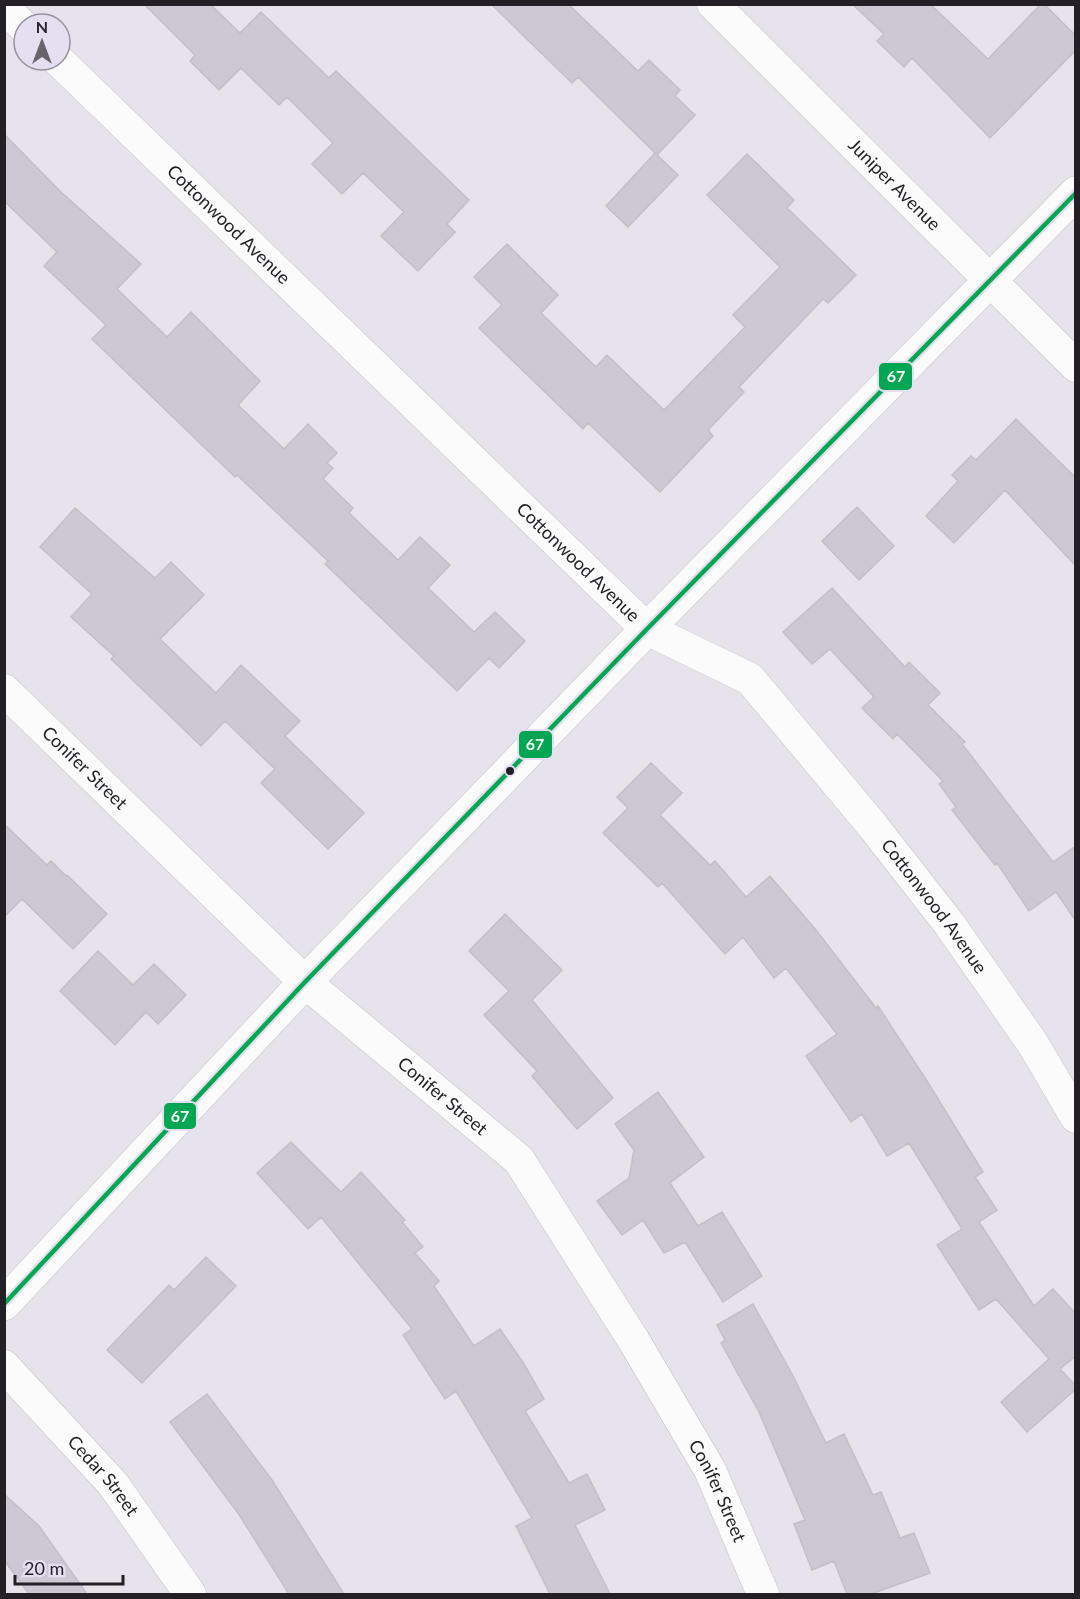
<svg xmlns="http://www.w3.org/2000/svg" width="1080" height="1599" viewBox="0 0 1080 1599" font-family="Lato,sans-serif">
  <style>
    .building { fill: #cdc9d4; stroke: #c3bfc7; stroke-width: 1.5 }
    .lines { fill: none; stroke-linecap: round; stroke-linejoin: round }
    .minor-casing { stroke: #c4c1c9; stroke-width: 33 }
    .tertiary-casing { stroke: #c4c1c9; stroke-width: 34 }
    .minor { stroke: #fbfbfc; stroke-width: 32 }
    .tertiary { stroke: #fbfbfc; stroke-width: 33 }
    .bus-1-casing { stroke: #e6dff1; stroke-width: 9 }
    .bus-1 { stroke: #00a651; stroke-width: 4.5 }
    .bus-dot { fill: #221f26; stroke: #e6dff1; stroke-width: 2 }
    .labels { text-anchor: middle; stroke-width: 4.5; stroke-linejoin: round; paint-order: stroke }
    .street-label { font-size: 18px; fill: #221f26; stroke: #e6dff1 }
    .line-badge { stroke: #e6dff1; stroke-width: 2 }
    .badge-label { font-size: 16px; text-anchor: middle; font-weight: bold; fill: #fff }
  </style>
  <rect width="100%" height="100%" fill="#e7e3ed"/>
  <!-- building -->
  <path class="building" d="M144,4H210L240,33L261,12L329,78L336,71L469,200L447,224L455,232L418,271L381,236L404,212L363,173L342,194L312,164L333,143L287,97L279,105L241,68L219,90L190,61L195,55Z
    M491,4H568L638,71L649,60L680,90L675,96L695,115L657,155L578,77L572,83Z
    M852,4H930L988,59L1041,4H1044L1076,36V50L990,138L912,58L904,67L877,41L884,34Z
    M4,134L61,192L141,264L117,289L167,337L191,312L260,381L238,405L284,449L308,424L337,453L327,463L333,468L323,479L353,508L349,513L398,560L420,537L450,565L428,588L474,632L495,612L525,641L499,668L489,658L457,691L325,564L328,561L237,475L235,477L92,339L106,325L44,266L57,252L4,201Z
    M655,153L678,175L628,227L606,206Z
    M747,154L794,200L787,208L856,275L828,303L823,299L739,387L744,392L708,430L713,436L660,492L588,423L583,429L479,328L502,305L474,277L507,244L558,295L541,313L596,367L607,355L664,410L745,327L733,315L780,267L707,195Z
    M1016,419L1076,478V566L1005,490L954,543L926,516L958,481L952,475L971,456L976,460Z
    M857,507L894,546L859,580L822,541Z
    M75,508L155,578L171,562L204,595L160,639L216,693L241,665L300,721L285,736L364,813L328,849L261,783L275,769L225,721L201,746L111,659L114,656L71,617L92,594L40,547Z
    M832,588L905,667L909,662L940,693L928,705L965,742L962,744L1053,862L1076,846V921L1056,892L1029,911L997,863L995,865L952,810L956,807L939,784L943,781L897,734L893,739L862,708L874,697L830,649L812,664L783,632Z
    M651,763L682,793L660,815L710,865L715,861L746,897L770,876L816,930L876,1008L878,1006L927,1081L983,1172L975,1177L997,1210L979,1222L1034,1306L1053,1289L1076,1314V1356L1060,1369L1076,1386V1389L1027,1432L1001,1402L1049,1359L996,1299L979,1310L937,1245L962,1229L909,1143L887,1156L862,1114L851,1122L806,1056L837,1034L786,968L774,978L743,937L725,954L662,883L658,887L603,833L628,808L617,797Z
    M4,824L47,865L51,861L66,876L67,875L107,914L73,949L22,899L4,917Z
    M505,914L562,970L532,1000L613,1098L577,1129L532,1076L537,1071L484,1015L509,991L469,951Z
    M98,951L133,985L154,964L186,995L158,1024L146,1012L115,1045L60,991Z
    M658,1092L704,1157L670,1183L698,1226L722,1212L762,1276L723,1302L685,1242L664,1253L643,1220L622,1235L597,1201L629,1178L634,1150L615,1124Z
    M291,1142L341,1192L361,1172L405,1220L402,1222L423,1247L415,1253L439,1281L434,1286L474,1346L500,1329L524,1364L544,1399L525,1411L569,1483L587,1474L605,1510L575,1525L610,1594H550L516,1526L532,1518L456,1391L445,1399L403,1335L412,1329L321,1217L308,1229L257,1173Z
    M206,1257L236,1286L142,1383L107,1350L169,1285L174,1290Z
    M753,1304L792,1374L826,1443L844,1434L873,1495L881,1492L900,1538L914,1533L930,1573L871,1594H847L834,1561L812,1570L794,1524L805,1520L759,1412L721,1343L725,1340L717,1325Z
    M207,1394L272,1480L344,1594H289L238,1513L170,1422Z
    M4,1494L39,1526L87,1594H29L4,1560Z"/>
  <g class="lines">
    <defs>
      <g id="minor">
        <path id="s1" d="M713,4L1076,366"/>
        <path d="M4,8L24,27"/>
        <path id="s2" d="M58,60L647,629L750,679L872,825L950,925L1033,1044L1076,1117"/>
        <path id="s3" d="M4,690L305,982L519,1160L634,1341L710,1470L763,1594"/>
        <path id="s4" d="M4,1366L113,1484L190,1594"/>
      </g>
      <path id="tertiary" d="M4,1304L305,982L647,629L1076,193"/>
    </defs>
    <!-- minor casing -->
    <use href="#minor" class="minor-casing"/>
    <!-- tertiary casing -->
    <use href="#tertiary" class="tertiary-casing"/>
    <!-- minor -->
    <use href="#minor" class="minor"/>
    <!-- tertiary -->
    <use href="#tertiary" class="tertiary"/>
    <defs>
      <path id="bus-1" d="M4,1304L305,982L647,629L1076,193"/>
    </defs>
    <!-- bus-1 casing -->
    <use href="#bus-1" class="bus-1-casing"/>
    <!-- bus-1 -->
    <use href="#bus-1" class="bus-1"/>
  </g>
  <!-- markers -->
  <circle class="bus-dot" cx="510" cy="771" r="5"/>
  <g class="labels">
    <!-- street labels -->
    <g class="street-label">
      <text dy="6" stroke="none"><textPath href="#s1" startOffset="256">Juniper Avenue</textPath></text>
      <text dy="6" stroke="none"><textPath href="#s2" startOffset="237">Cottonwood Avenue</textPath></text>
      <text dy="6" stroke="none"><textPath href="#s2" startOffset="723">Cottonwood Avenue</textPath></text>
      <text dy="6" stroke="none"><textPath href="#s3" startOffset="112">Conifer Street</textPath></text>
      <text dy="6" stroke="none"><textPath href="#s2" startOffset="1226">Cottonwood Avenue</textPath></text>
      <text dy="6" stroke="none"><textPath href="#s3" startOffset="598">Conifer Street</textPath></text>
      <text dy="6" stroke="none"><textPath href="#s4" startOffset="148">Cedar Street</textPath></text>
      <text dy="6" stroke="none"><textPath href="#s3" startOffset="1084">Conifer Street</textPath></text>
    </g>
  </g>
  <g class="line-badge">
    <rect x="878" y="362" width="35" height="29" rx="6" fill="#00a651"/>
    <rect x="518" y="730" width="35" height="29" rx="6" fill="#00a651"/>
    <rect x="163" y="1102" width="34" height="28" rx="6" fill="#00a651"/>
  </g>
  <g class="badge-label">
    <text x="896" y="382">67</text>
    <text x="535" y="750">67</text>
    <text x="180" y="1122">67</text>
  </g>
  <!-- border -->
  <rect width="1080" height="1599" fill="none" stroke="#221f26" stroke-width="12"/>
  <!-- north arrow -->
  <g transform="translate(42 42)"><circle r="28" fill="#e6dff1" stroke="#9892a0" stroke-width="1.5"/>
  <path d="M0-4.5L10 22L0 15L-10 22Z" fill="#67646c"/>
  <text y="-9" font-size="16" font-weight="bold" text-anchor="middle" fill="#221f26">N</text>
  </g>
  <!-- scale -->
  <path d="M15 1575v9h108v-9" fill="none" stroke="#221f26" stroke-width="3"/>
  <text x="24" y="1575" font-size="18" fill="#221f26" stroke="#e6dff1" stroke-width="4.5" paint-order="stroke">20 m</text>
</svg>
